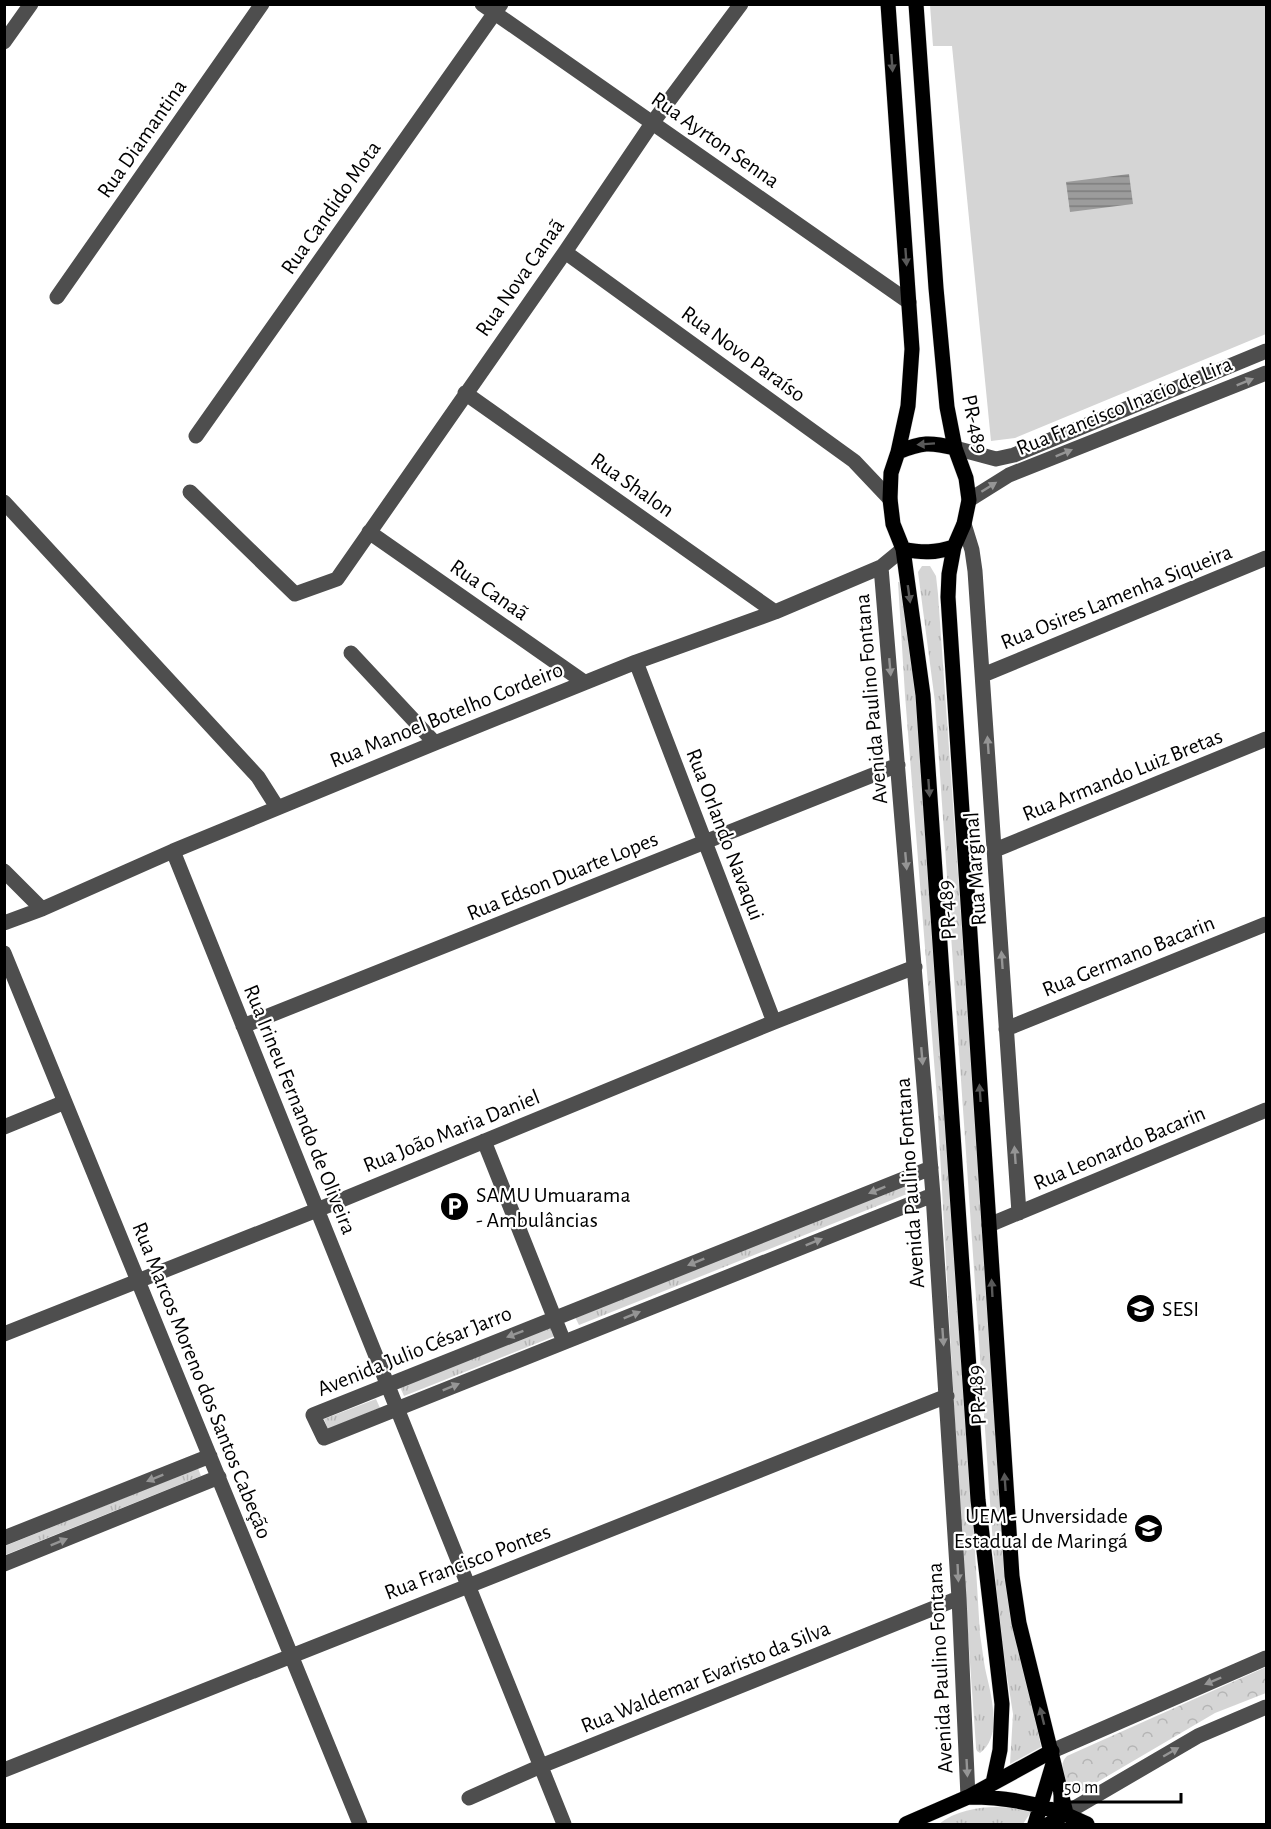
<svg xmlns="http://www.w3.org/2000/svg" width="1271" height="1829" viewBox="0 0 1271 1829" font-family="'Alegreya Sans',sans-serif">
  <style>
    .grass { fill: url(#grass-tufts) }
    .park { fill: url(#park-crowns) }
    .pitch { fill: #d5d5d5 }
    .water { fill: url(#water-rules) }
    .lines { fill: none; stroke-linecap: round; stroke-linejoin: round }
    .major-casing { stroke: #dbdbdb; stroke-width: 16 }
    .minor { stroke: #4e4e4e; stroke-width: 15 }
    .major { stroke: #000; stroke-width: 15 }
    .oneway { fill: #595959 }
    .oneway2 { fill: #959595 }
    .labels { text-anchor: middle; stroke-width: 4.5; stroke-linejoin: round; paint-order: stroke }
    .street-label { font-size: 22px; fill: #000; stroke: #fff }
    .poi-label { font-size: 22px; fill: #000; stroke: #fff; text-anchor: start }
  </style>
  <defs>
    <pattern id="grass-tufts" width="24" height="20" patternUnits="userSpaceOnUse" patternTransform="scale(1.5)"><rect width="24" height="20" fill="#d5d5d5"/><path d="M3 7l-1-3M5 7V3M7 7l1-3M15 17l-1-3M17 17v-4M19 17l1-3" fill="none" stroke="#b5b5b5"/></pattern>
    <pattern id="park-crowns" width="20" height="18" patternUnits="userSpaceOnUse" patternTransform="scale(1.5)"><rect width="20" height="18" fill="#d5d5d5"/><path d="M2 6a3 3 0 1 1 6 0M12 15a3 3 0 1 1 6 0" fill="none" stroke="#b5b5b5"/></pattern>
    <pattern id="water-rules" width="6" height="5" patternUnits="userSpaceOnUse" patternTransform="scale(1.5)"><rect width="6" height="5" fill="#9c9c9c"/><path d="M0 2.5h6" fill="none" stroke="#7d7d7d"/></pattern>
  </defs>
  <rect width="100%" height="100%" fill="#fff"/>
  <!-- grass -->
  <path class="grass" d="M922,566H930L936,576L938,594L1008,1577L1041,1747L1010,1764L1013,1714L998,1618L935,702L918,572Z
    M898,582H904L917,689L937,920L980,1635C982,1646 983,1657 985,1668C990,1692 1004,1735 980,1753L977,1751L976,1747L962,1550L937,1099L905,695Z
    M910,1183L912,1192L579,1325L575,1317Z
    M552,1326L555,1336L404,1396L400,1387Z
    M376,1399L380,1408L328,1429L324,1419Z
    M198,1468L201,1476L5,1555V1546Z
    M997,1807L1015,1808L1031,1812L1023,1824H939C955,1811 977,1807 997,1807Z"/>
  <!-- park -->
  <path class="park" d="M1266,1667V1693L1215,1713L1077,1794L1072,1793L1069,1791C1066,1779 1057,1765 1067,1756Z"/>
  <!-- pitch -->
  <path class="pitch" d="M930,5H1266V334L1015,438L991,441L952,46H933Z"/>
  <!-- water -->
  <path class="water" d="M1129,174L1133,204L1070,212L1066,182Z"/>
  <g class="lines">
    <defs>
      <path id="major" d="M888,4L912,349L908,406L898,452L891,473L890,499L893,524L903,549L923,695L978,1500L1002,1704L1000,1750L993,1783
        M916,4L936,288L947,407L955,448L966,478L969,500L964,524L954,547L949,574L948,597L1012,1576L1019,1623L1066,1813
        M898,452C922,442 930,442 955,448
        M903,549C922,553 935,553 954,547
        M969,1797C1011,1797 1049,1805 1087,1824
        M906,1824L968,1797L1052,1751
        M1035,1824L1053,1764
        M1049,1824L1066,1813"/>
    </defs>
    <!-- major casing -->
    <use href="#major" class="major-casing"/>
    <!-- minor -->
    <path class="minor" d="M482,4L909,302
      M4,42L31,4
      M565,252L854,461L890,499
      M57,297L262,4
      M465,393L775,612
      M196,436L501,4
      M955,448L996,459L1014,455L1266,351
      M190,492L295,594L337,579L565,252L653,122L741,4
      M969,500L1009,475L1266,373
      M4,502L258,777L277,807
      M964,524L972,550L975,571L1019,1213
      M369,532L584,682
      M881,567L933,1195L959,1598L968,1797
      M351,653L435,743
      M636,662L774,1022
      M983,675L1266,558
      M995,850L1266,739
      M173,851L564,1824
      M4,871L42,909
      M4,923L42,909L173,851L435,743L636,662L775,612L881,567L903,549
      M4,953L360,1824
      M243,1026L898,765
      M1006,1029L1266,924
      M4,1127L65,1102
      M484,1141L564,1342
      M931,1168L313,1415L324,1438L933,1195
      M989,1225L1266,1110
      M4,1334L317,1210L774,1022L915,967
      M4,1538L210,1456
      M4,1564L219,1477
      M1052,1751L1266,1658
      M4,1770C318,1643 633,1521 947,1396
      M469,1798L541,1766L959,1598
      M1066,1813L1198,1736L1266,1707"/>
    <!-- major -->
    <use href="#major" class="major"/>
  </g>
  <!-- one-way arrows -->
  <defs><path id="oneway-solid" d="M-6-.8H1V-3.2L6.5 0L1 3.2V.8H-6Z" transform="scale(1.5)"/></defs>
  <g class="oneway">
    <use href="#oneway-solid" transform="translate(892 63) rotate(86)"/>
    <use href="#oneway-solid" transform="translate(906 257) rotate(86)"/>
    <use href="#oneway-solid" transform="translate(926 444) rotate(176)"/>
    <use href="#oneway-solid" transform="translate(909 594) rotate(82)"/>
    <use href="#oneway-solid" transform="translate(929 788) rotate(86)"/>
    <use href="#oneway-solid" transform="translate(980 1093) rotate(-94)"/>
    <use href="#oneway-solid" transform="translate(992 1288) rotate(-93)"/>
    <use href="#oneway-solid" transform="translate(1005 1482) rotate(-94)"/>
    <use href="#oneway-solid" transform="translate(1042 1716) rotate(-104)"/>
  </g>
  <g class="oneway2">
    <use href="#oneway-solid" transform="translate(1245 382) rotate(-22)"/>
    <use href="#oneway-solid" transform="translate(1064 453) rotate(-22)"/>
    <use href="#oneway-solid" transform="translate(989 487) rotate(-32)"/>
    <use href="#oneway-solid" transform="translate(890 667) rotate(85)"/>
    <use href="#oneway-solid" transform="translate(988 745) rotate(-94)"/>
    <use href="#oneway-solid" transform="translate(906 861) rotate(85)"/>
    <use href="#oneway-solid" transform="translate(1002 960) rotate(-94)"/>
    <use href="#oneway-solid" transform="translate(922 1056) rotate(85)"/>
    <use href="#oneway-solid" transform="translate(1015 1155) rotate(-94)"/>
    <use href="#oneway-solid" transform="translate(877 1190) rotate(158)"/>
    <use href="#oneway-solid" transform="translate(814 1242) rotate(-22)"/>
    <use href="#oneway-solid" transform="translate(696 1262) rotate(158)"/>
    <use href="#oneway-solid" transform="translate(632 1315) rotate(-22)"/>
    <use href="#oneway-solid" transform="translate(515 1334) rotate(159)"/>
    <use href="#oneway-solid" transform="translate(943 1337) rotate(86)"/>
    <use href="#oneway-solid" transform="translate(451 1387) rotate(-22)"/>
    <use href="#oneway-solid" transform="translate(155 1478) rotate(158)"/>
    <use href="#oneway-solid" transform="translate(59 1542) rotate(-22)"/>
    <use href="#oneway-solid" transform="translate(958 1573) rotate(87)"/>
    <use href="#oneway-solid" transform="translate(1213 1681) rotate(157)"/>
    <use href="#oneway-solid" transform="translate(1171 1752) rotate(-30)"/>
    <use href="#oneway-solid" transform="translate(967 1768) rotate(87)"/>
  </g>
  <!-- icons -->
  <defs>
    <symbol id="parking-disc" viewBox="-11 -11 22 22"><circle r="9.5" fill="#000" stroke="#fff"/><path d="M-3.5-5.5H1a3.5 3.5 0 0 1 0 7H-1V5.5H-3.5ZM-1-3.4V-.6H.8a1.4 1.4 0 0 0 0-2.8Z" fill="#fff"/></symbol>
    <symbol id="school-disc" viewBox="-11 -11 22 22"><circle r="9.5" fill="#000" stroke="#fff"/><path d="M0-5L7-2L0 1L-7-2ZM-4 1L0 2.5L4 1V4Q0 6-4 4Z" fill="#fff"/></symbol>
    <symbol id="university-disc" viewBox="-11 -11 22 22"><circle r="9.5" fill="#000" stroke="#fff"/><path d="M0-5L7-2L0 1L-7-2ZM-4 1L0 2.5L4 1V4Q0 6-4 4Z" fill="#fff"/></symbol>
  </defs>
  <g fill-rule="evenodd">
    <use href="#parking-disc" x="438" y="1190" width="33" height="33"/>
    <use href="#school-disc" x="1124" y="1292" width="33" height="33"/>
    <use href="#university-disc" x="1132" y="1512" width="33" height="33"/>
  </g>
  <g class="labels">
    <!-- street labels -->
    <g class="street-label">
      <text transform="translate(141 138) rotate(-55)" y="8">Rua Diamantina</text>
      <text transform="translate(716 139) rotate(35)" y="8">Rua Ayrton Senna</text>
      <text transform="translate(330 207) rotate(-55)" y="8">Rua Candido Mota</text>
      <text transform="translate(519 277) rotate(-55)" y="8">Rua Nova Canaã</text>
      <text transform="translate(744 353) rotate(36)" y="8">Rua Novo Paraíso</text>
      <text transform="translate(1124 405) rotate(-22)" y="8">Rua Francisco Inacio de Lira</text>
      <text transform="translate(976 424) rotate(78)" y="8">PR-489</text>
      <text transform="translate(633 484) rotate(35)" y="8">Rua Shalon</text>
      <text transform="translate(490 589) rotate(35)" y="8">Rua Canaã</text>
      <text transform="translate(1116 596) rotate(-22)" y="8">Rua Osires Lamenha Siqueira</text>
      <text transform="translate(870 699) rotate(-95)" y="8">Avenida Paulino Fontana</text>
      <text transform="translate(446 714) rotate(-22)" y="8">Rua Manoel Botelho Cordeiro</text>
      <text transform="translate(1122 774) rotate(-22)" y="8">Rua Armando Luiz Bretas</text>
      <text transform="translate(726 834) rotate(69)" y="8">Rua Orlando Navaqui</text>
      <text transform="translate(974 869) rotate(-94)" y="8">Rua Marginal</text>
      <text transform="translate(562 875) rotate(-22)" y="8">Rua Edson Duarte Lopes</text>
      <text transform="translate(946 910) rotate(-94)" y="8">PR-489</text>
      <text transform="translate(1128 955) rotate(-22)" y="8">Rua Germano Bacarin</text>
      <text transform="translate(301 1109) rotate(68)" y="8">Rua Irineu Fernando de Oliveira</text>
      <text transform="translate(451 1130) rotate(-22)" y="8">Rua João Maria Daniel</text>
      <text transform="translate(1119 1147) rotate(-23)" y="8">Rua Leonardo Bacarin</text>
      <text transform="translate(909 1183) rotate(-94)" y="8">Avenida Paulino Fontana</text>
      <text transform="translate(414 1350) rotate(-22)" y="8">Avenida Julio César Jarro</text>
      <text transform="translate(203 1380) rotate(68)" y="8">Rua Marcos Moreno dos Santos Cabeção</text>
      <text transform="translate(976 1395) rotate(-94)" y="8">PR-489</text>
      <text transform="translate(467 1561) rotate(-21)" y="8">Rua Francisco Pontes</text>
      <text transform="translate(939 1668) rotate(-93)" y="8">Avenida Paulino Fontana</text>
      <text transform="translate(705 1676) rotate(-22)" y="8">Rua Waldemar Evaristo da Silva</text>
    </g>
    <!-- poi labels -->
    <g class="poi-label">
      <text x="476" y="1202">SAMU Umuarama<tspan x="476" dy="25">- Ambulâncias</tspan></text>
      <text x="1162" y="1316">SESI</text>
      <text x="1128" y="1523" text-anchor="end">UEM - Unversidade<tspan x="1128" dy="25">Estadual de Maringá</tspan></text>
    </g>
  </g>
  <!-- border -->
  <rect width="1271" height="1829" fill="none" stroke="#000000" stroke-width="12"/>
  <!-- scale -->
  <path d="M1055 1793v9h126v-9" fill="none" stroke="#000000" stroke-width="3"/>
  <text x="1064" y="1793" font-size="18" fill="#000000" stroke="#ffffff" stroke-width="4.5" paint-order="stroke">50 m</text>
</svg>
